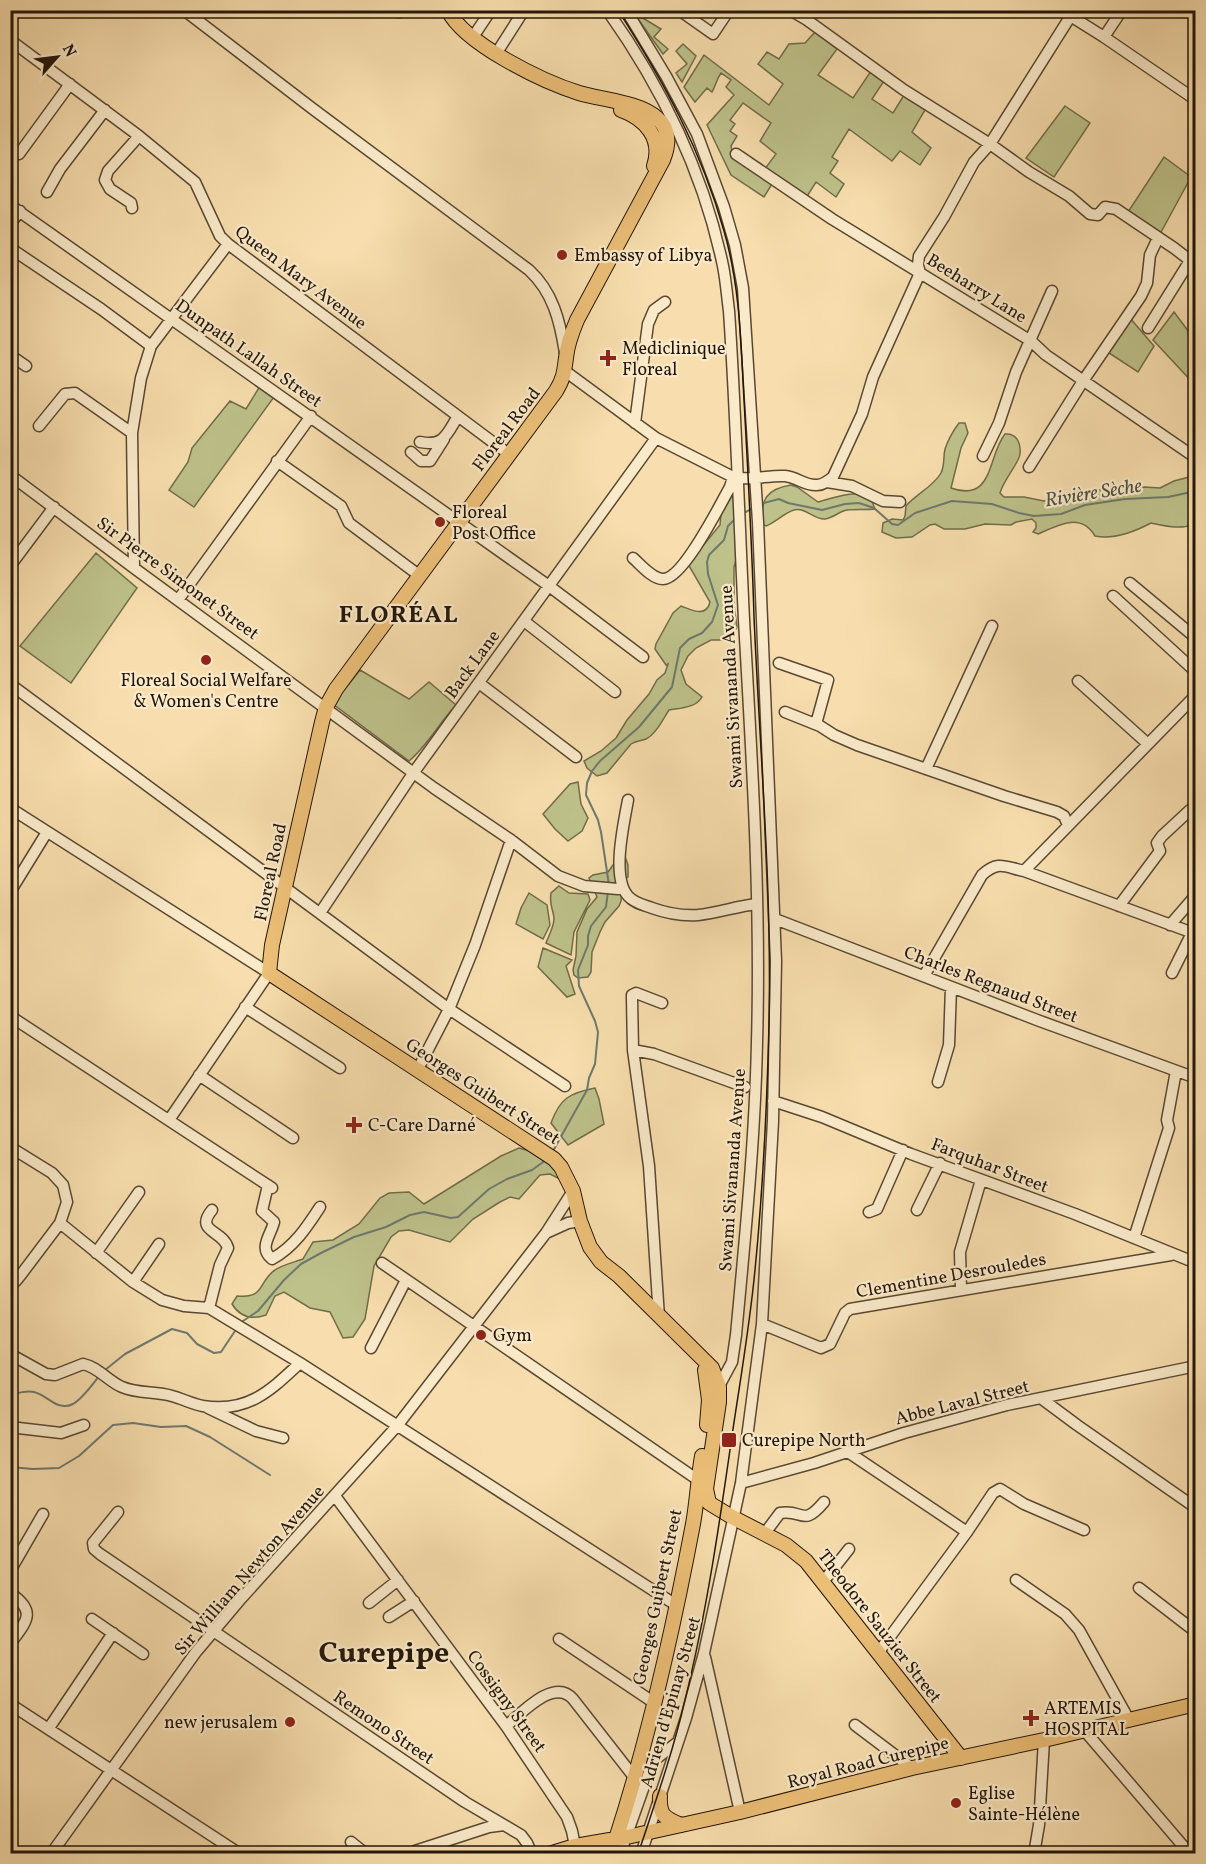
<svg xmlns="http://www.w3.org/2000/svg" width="1206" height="1864" viewBox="0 0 1206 1864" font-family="Vollkorn,serif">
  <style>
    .green { fill: #bec18a; stroke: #706c4a; stroke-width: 1.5 }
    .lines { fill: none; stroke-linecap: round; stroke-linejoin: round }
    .stream { stroke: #6d796e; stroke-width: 2 }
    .minor-casing { stroke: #584832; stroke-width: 13 }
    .major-casing { stroke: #231609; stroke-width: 16 }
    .minor { stroke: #faeaca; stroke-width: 10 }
    .major { stroke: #ecbf77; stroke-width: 14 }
    .tram { stroke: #231609; stroke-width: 1.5 }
    .poi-dot { fill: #8f2418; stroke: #faeaca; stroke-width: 2 }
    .labels { text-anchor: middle; stroke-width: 4.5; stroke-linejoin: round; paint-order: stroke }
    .poi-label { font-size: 18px; fill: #231609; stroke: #faeaca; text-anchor: start }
    .street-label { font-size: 18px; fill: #231609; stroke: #faeaca }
    .water-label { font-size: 20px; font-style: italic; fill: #4e5044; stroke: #faeaca }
    .district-label { font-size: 24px; font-weight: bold; letter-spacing: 1.5px; fill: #231609; stroke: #faeaca }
    .town-label { font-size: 30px; font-weight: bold; fill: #231609; stroke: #faeaca }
  </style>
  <rect width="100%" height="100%" fill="#f8deae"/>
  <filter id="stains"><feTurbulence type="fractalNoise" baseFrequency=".00333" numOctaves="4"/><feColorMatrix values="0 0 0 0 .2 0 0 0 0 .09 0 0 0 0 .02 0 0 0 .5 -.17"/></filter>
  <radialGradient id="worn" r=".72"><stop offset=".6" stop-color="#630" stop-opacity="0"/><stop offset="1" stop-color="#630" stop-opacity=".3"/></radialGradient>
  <!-- green -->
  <path class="green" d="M633,12L661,29L654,37L668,49L663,54Z
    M815,32L837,49L818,75L853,98L871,71L884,81L872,99L893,113L904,95L925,110L912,132L931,148L920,165L900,151L892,161L849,129L832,157L838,161L830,173L844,184L836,197L816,182L806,198L764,170L776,154L760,141L771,123L743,103L730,120L735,124L730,131L737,136L731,146L733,156L772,184L764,197L731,175L707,125L734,95L726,87L731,80L721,73C716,80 716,85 712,92L707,88L695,102L684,87L704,55L769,105L783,84L758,64L767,52L779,59L789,44L805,43Z
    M683,44L696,56L682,82L676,73L687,64L676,51Z
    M1065,106L1090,123L1054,177L1026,158Z
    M1164,157L1191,177L1160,234L1128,212Z
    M1174,312L1195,340V385L1153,340Z
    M1130,318L1154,346L1138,372L1106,351Z
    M260,386L274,397L194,507L169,490L188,462L192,448L230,401L246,409Z
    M959,423H965L968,433L961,448L951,488C994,503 987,457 1005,434C1016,433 1021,442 1020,454C1019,463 1004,479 1000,493L1004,497H1024L1044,501L1071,492L1091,490H1124L1144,487L1160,488L1174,481L1189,477L1195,473V524C1180,530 1166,526 1151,523C1134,532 1114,540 1095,536C1081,512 1058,525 1038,534L1033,532L1036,528V523L1032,519L1016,522L1011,525L985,524L965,529H944L935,524L930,525L912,537L896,538L882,532L883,523L892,519L903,520L905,516L906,506C916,494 933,487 941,473C945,465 943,457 945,449C948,440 953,431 959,423Z
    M791,485L797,487L818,502C833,498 855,490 870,496L875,509C866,510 856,509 847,510C840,511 833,518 825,519C814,520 806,507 794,510C784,513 776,522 766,526L763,524C760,500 766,489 791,485Z
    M733,494L737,556L734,567V605L737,627L732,636L722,640H711L696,648L688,656L681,670L686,684L702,697C696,708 680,708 669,710C663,719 656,734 646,739C641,741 637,740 631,744L607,773L597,776L587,768L584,761L601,751L616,738L627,720L649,694L657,680L665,673L668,664L666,665L655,649L656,644L673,613L681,606C692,610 706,618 710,602L688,564L720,525L721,514Z
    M96,553L137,588L71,683L20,646Z
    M360,670L409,699L429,682L456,705C439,723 428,745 409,761L333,704Z
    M578,782L581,804L588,818L582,831L568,841L555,829L543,814L570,784Z
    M623,851L628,865V877L623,881L621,901L619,906L605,922L600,932L592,952L591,972L588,977L578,978L574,975L573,970L576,956L577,932L587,909L597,897L589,878L593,875L608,872Z
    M559,886L569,893L588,894L590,900L574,932L571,955L546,943C549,935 554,927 554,918C553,908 549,906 551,893Z
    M529,893L547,905L550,925L543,939L516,924L521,908Z
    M543,948L572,960L566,966L575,994L567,997L538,967Z
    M595,1088L599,1099L604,1124L568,1145L551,1123C560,1098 570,1093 595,1088Z
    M519,1148L550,1157L562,1173L558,1178L550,1174L540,1175L519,1199L510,1197L500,1202L473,1219L450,1242L409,1230L399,1231L391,1237L374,1266L365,1319L353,1337L343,1338L330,1312L310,1308L284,1292L275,1296L266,1315C252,1320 240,1317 232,1304L237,1296C266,1299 258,1281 275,1270C282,1265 295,1262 303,1259L313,1242L333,1240L359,1224L380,1198L389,1193L409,1192L424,1204L501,1156Z"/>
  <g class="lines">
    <!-- stream -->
    <path class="stream" d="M760,504L779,499L788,503L822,510L845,504L859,503L874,508L892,524L898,525L915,513L952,501L992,504L1019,513L1034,516L1047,515L1061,514L1085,505L1125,499L1168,497L1196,491
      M742,514L753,508
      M609,885L601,832L598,820L586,795L587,783L592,771L600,761L639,727L672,687L680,648L689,639L702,633L712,622L718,605L708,574L707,562L709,555L724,540L728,526L735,519
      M553,1151L587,1090L589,1078L595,1064L598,1032L595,1021L579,986L578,970L588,945V936L591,926L606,907L608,891
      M240,1323L258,1311L284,1280L301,1264L321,1253L354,1237L386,1227L410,1215L424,1212L451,1218L458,1217L489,1189L507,1179L532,1170L546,1160
      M105,1370L125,1354L172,1329L187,1333L197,1344L214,1353L221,1352L237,1328
      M10,1395C18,1393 26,1390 34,1392C48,1395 57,1412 73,1404C83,1398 92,1385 99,1376
      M10,1467L33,1469L59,1468L79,1456L113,1425L133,1423L161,1427L186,1426L210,1437L270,1475"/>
    <defs>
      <path id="minor" d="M184,10L313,109L529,270C553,292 560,321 565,353
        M379,10L400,12L408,10
        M607,10C661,86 704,174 723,266C726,281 727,296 729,311C736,414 739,517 744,620C752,761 761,902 757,1042C755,1140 745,1238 736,1335L732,1362L717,1390
        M626,10L666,76L697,134L724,207L735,245L743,288L758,522L776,961L773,1121L762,1324L741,1483L704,1653L686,1718L641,1854
        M679,10L713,34L729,10
        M790,10L807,20L904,90L990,144L1029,172L1069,196L1090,214L1098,215L1105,207L1116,209L1174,248L1196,265
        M1061,10L1104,37L1196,100
        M473,37L491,10
        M1104,37L1122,10
        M10,40L139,136L195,182L220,236L228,244L510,455
        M496,54L524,10
        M19,154L70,84
        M736,154L832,219L1031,341L1046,355L1196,458
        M47,192L60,169L105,110
        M10,205L549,586L643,657
        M132,208L131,203L110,189L105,180L108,171L139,136
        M10,224L20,211
        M10,248L101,309L151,346
        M1148,328L1196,251
        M10,355L26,366
        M565,371L656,438L733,477C750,481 768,475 785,476C797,477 805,486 817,485C823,485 828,481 833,477L862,414L873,377L920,273L918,265L919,256L944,217L974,162L990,144L1070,17
        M635,423L648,324L654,310L665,302
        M39,426L65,394L75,393L132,433
        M420,442C444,447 447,434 458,416
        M411,452L421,461H430L444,439
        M983,456L999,423L1016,372L1052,291
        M277,461L341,506L349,523L420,576
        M1029,467L1083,381L1141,296L1147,283L1150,255L1158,238
        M10,475L134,568L434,788L511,840L558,876L584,886L618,889L623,888
        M827,482L852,486L883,501L900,502
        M633,558C640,564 652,579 663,579C683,579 720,505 730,487L733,477
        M10,566L54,507
        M134,568L132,433L141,378L151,346L228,244
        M1130,583L1196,638
        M1113,596L1196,672
        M178,600L311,416
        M524,621L615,692
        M779,663L828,680L816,724
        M1078,681L1148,744
        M479,683L576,757
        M10,684L449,1009L565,1086
        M785,712L820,726L834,735L857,745L1004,796L1057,812L1064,816L1068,825
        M926,769L992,626
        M628,800C624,823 611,877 628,896C634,903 644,905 652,908C666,913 684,916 698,915C718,913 737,906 757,904
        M10,808L269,973L169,1120
        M1024,871L1196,695
        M10,892L47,832
        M1119,906L1160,851L1157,843L1162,836L1190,810
        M320,913L414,772L656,438
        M775,919L1037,1020L1196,1078
        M1170,925L1196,895
        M1172,973L1192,933
        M924,976L982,875C998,860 1005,867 1024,871L1196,934
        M245,1007L340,1068
        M10,1016L272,1188
        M633,1050L654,1054L745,1087
        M418,1069L449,1009L475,945L511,840
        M199,1075L293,1138
        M938,1082L949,1045L951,987
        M773,1101L822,1117L911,1154L1075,1214L1196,1263
        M10,1147L52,1173L63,1185L67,1202L60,1223L20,1276L16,1281L10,1283
        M268,1185L262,1211L274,1222C271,1235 258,1248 272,1259C294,1247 307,1227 320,1207
        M917,1210L940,1163
        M869,1212L877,1209L903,1150
        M60,1223L133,1282L162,1300L184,1306L209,1308L300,1363L676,1605
        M546,1233L568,1223L580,1221
        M1134,1238L1169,1128L1167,1120L1176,1071
        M96,1253L139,1192
        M382,1263L698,1480
        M133,1282L159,1244
        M961,1289L960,1252L981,1180
        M209,1308L220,1265L228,1248C223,1230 194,1232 212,1210
        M659,1317L649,1166L633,1050L632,998V995L636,993L662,1003
        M762,1324L821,1348L830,1344L845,1313L850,1309L1171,1255
        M371,1348L406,1280
        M10,1354L46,1374L55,1375L83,1364C98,1367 108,1381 122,1387C138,1394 156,1391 172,1396C183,1399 192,1404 203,1406C248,1413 270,1391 300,1363
        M1042,1399L1077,1425L1196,1508
        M208,1408L256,1431L283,1438
        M10,1427L61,1433L84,1425
        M848,1452L967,1532
        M741,1483L814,1463L904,1433L970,1415L1007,1405L1196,1366
        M335,1496L506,1726L567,1817L572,1831L575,1846
        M118,1512L93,1543L94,1549L100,1554L465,1802L521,1835L527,1843L532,1854
        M765,1533L780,1513C804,1509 802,1528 824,1502
        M10,1571L43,1514
        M1016,1580L1065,1614L1079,1630L1129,1720
        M823,1582L849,1549
        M1139,1588L1196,1632
        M10,1593C38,1612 26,1622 10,1644
        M369,1603L398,1580
        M389,1617L414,1601
        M92,1619L143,1654
        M559,1639L653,1702
        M878,1653L967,1532L993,1493L1000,1489L1024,1504L1084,1530
        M705,1657L740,1812
        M10,1704L240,1854
        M855,1725L912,1768
        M506,1726C522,1713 554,1677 573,1699L634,1777
        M49,1728L113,1633
        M1084,1730L1190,1854
        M351,1842L366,1854
        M415,1851L489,1827L504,1825
        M51,1854L196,1652L239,1601L397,1426L546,1233L573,1191
        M620,1854L653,1761L678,1742
        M1034,1854L1039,1825L1044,1740"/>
      <path id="major" d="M448,10C464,44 544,82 579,93C603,100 639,102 657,118C671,130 669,145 663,160L577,320C572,332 567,345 566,358C564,372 564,378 556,391L336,689L326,707L322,722L272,945L269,973L554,1159L561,1167L573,1191L580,1221L590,1247L601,1262L619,1276L712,1368L719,1387V1402L706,1489L709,1503L732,1517L786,1545L806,1561L961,1758
        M621,110C646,119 663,139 654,166
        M705,1370L709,1400L707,1425
        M660,1796C659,1815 664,1818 681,1825
        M616,1839C649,1737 673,1630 693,1524C697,1502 698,1479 702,1456
        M549,1854L575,1846L627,1837L740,1812L912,1768L1044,1740L1196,1704"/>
    </defs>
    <!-- minor casing -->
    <use href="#minor" class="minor-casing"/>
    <!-- major casing -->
    <use href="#major" class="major-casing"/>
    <!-- minor -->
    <use href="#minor" class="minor"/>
    <!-- major -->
    <use href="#major" class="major"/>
    <!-- tram -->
    <path class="tram" d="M618,10C664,82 701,149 724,231C740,286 741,343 744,400C748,472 752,545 754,617C760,753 772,889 769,1024C767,1106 763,1189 755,1270C750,1323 741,1376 733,1429C720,1520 707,1611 685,1700C673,1752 655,1803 638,1854"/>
  </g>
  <!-- markers -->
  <g class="poi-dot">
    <circle cx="562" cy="255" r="6"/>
    <path d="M605 349h6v6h6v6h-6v6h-6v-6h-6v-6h6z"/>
    <circle cx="440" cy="522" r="6"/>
    <circle cx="206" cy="660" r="6"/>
    <path d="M351 1116h6v6h6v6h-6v6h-6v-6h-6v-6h6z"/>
    <circle cx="481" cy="1335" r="6"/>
    <rect x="721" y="1432" width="16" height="16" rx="3"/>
    <path d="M1028 1709h6v6h6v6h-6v6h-6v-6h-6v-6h6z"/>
    <circle cx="290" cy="1722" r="6"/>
    <circle cx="956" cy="1803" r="6"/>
  </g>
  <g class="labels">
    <!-- poi labels -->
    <g class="poi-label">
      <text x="574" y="261">Embassy of Libya</text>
      <text x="622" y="354">Mediclinique<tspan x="622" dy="21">Floreal</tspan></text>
      <text x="452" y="518">Floreal<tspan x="452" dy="21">Post Office</tspan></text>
      <text x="206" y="686" text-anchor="middle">Floreal Social Welfare<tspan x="206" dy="21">&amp; Women's Centre</tspan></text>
      <text x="368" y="1131">C-Care Darné</text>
      <text x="493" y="1341">Gym</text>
      <text x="742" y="1446">Curepipe North</text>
      <text x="1044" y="1714">ARTEMIS<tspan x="1044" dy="21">HOSPITAL</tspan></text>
      <text x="278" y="1728" text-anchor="end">new jerusalem</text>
      <text x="968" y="1799">Eglise<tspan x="968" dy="21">Sainte-Hélène</tspan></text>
    </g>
    <!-- street labels -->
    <g class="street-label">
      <text transform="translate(301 277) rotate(37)" y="6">Queen Mary Avenue</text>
      <text transform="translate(977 288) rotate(32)" y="6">Beeharry Lane</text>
      <text transform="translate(249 353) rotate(35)" y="6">Dunpath Lallah Street</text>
      <text transform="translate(506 429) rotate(-53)" y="6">Floreal Road</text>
      <text transform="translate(178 578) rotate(36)" y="6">Sir Pierre Simonet Street</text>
      <text transform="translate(472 664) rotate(-54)" y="6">Back Lane</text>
      <text transform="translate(731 687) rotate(-93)" y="6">Swami Sivananda Avenue</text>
      <text transform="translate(270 872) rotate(-78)" y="6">Floreal Road</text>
      <text transform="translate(991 984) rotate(21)" y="6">Charles Regnaud Street</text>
      <text transform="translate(483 1091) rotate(33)" y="6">Georges Guibert Street</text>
      <text transform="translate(990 1165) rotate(21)" y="6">Farquhar Street</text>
      <text transform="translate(732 1170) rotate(-86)" y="6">Swami Sivananda Avenue</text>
      <text transform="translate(951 1275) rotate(-10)" y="6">Clementine Desrouledes</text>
      <text transform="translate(962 1402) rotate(-14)" y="6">Abbe Laval Street</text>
      <text transform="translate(249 1570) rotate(-49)" y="6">Sir William Newton Avenue</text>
      <text transform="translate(657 1597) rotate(-78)" y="6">Georges Guibert Street</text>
      <text transform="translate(880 1626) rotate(52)" y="6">Theodore Sauzier Street</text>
      <text transform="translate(507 1701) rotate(54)" y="6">Cossigny Street</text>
      <text transform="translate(670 1702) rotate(-74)" y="6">Adrien d'Epinay Street</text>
      <text transform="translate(384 1727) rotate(34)" y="6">Remono Street</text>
      <text transform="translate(868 1762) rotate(-14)" y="6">Royal Road Curepipe</text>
    </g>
    <!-- water labels -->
    <g class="water-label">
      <text transform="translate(1093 492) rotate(-9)" y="7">Rivière Sèche</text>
    </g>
    <!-- district labels -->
    <g class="district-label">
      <text x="399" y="622">FLORÉAL</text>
    </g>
    <!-- town labels -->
    <g class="town-label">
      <text x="384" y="1662">Curepipe</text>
    </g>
  </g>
  <!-- margin -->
  <rect width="1206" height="1864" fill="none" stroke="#f8deae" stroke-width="36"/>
  <rect x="12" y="12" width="1182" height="1840" fill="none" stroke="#231609" stroke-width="3"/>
  <rect x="18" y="18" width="1170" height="1828" fill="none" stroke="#231609" stroke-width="1.5"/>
  <!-- north arrow -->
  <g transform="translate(57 57) rotate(62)" stroke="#faeaca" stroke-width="4.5" paint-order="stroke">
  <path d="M0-4.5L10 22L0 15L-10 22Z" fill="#231609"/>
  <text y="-9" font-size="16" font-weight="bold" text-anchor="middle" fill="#231609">N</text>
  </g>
  <rect width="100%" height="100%" filter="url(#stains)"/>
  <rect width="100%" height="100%" fill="url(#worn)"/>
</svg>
